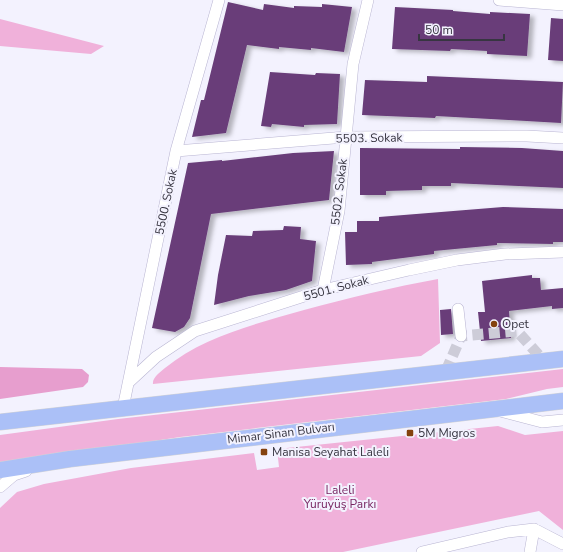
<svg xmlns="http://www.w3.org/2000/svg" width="563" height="552" viewBox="0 0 563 552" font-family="'Nunito Sans',sans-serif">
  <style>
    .green { fill: #f0b1da }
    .forest { fill: #e79ece }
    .building { fill: #693e79; filter: url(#shadow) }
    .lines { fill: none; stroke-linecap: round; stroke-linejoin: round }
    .minor-tunnel { stroke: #cdccd8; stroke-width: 11; stroke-dasharray: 11 5.5; stroke-linecap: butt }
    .minor-casing { stroke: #b9b5d2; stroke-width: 12 }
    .highway-casing { stroke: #d3d3d5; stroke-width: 17 }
    .minor { stroke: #fff; stroke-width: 11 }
    .highway { stroke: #abc0f7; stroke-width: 16 }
    .poi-dot { fill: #84420f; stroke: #f3f2fe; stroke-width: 1.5 }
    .labels { text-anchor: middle; stroke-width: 4; stroke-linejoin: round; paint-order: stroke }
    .street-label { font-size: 12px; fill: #373541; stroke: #f3f2fe }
    .poi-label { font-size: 12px; fill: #373541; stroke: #f3f2fe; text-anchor: start }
    .park-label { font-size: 12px; fill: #792662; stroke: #f3f2fe }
  </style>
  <defs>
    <filter id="shadow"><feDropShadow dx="4.5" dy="2.5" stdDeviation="2" flood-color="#0004"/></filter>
  </defs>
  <rect width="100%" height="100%" fill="#f3f2fe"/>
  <!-- green -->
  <path class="green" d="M0,19L104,46L91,54L0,46Z
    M438,279L440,343L421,356L153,384C152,378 160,372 165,368C204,336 256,324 304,310C349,298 393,287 438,279Z
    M563,369V387L547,389L506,399L180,437L0,465V435L118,419Z
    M498,426L525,435L563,431V530L539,511L343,552H0V508L17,492L44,484L131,468L254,453L257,470L279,467L277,449Z"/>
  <!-- forest -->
  <path class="forest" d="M0,367L82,369L89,375L88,382L83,387L0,399Z"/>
  <!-- building -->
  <path class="building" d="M228,2L263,10L264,4L294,8V6L322,7V4L352,7L344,52L311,48V50L279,47V49L247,45L226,133L192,137L201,100H204Z
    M395,7L453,10V11L490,14V12L530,14L527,56L487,54V51L451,49L450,51L392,49Z
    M551,18L563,19V61L548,60Z
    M270,72L315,75L316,73L340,74L337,124L304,125V127L272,124L271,127L261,126Z
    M427,76L563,82L561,123L436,116L435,118L362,115L365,80L427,82Z
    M460,147L522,148L563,151V188L451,183V186H422V190L386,191V195H360V148L460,149Z
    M334,151L329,200L211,214L190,318L184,327L175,332L152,328L188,163L222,160V161L293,153Z
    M503,207L563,209V242H553V244L497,243V245L434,251V254L372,262V264L346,265L345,232H357V221H379V217Z
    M284,226L301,227L300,239L316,241L312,281L286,290L249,296L214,305L218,275L226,235L252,236L253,231L283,230Z
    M532,275V278H540L541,290L563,288V308L552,309V306L509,311L511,338L481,341L478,312H485L482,281Z
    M451,309L453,334L441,335L440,310Z"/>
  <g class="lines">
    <!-- minor-tunnel -->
    <path class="minor-tunnel" d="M446,371L461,336L517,331L544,361"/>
    <defs>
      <path id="minor" d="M499,0L563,5
        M176,151L346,137L527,136L563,138
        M323,290L339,211L353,64L368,0
        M458,309L461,336
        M129,382L156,357L195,331L323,290L409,270L457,260L505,254L563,252
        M123,408L176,151L219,0
        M500,411L542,422L563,420
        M0,487L14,475L26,471
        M422,552L508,532L534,529L563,544
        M530,552L534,529"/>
      <path id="highway" d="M0,422L563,359
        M0,470L70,459L563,401"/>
    </defs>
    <!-- minor casing -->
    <use href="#minor" class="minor-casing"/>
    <!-- highway casing -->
    <use href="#highway" class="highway-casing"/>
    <!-- minor -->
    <use href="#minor" class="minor"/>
    <!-- highway -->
    <use href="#highway" class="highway"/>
  </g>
  <!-- markers -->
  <g class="poi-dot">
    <circle cx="494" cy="324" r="4"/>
    <rect x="406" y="429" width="8" height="8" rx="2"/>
    <rect x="260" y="448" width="8" height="8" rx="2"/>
  </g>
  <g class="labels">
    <!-- street labels -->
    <g class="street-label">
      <text transform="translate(369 138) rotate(-1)" y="4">5503. Sokak</text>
      <text transform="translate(339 192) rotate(-83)" y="4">5502. Sokak</text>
      <text transform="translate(166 202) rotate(-78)" y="4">5500. Sokak</text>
      <text transform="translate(336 288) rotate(-15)" y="4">5501. Sokak</text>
      <text transform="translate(281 433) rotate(-7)" y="4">Mimar Sinan Bulvarı</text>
    </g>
    <!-- poi labels -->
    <g class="poi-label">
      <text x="502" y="328">Opet</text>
      <text x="418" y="437">5M Migros</text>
      <text x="272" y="456">Manisa Seyahat Laleli</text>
    </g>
    <!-- park labels -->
    <g class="park-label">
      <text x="340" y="494">Laleli<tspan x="340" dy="14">Yürüyüş Parkı</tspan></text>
    </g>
  </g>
  <!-- scale -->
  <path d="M419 34v6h85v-6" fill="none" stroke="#373541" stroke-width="2"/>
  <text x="425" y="34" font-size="12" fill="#373541" stroke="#f3f2fe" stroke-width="3" paint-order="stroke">50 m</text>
</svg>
